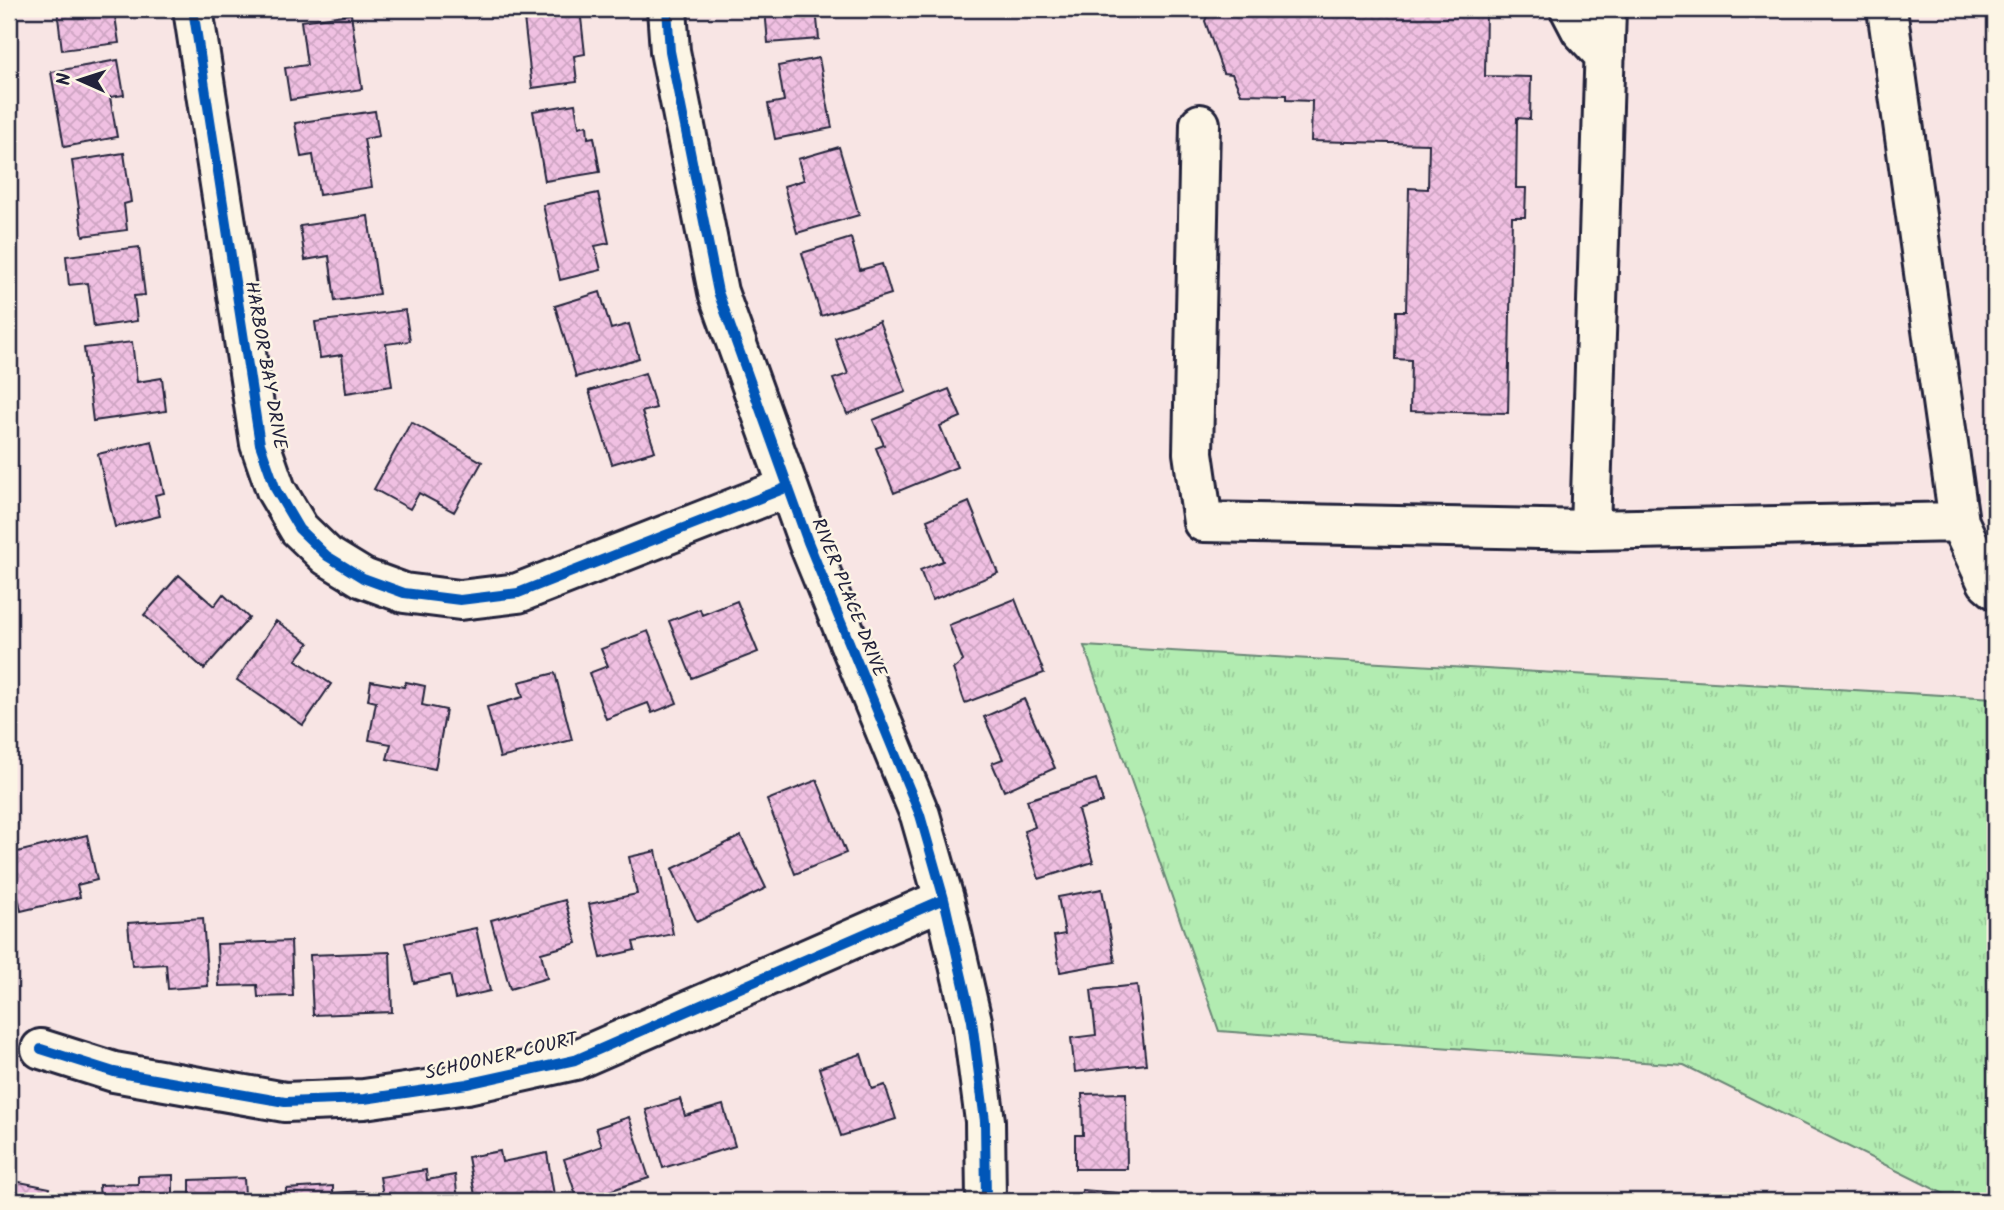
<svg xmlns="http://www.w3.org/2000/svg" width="2004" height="1210" viewBox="0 0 2004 1210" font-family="Kalam,sans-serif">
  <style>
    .grass { fill: url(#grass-tufts); stroke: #6a8776; stroke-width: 2 }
    .building { fill: url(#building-cross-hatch); stroke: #22223b; stroke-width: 2 }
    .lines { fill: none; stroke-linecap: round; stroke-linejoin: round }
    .minor-casing { stroke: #22223b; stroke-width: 44 }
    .minor { stroke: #fcf5e5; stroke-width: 38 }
    .cycleway-casing { stroke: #fcf5e5; stroke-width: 15 }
    .cycleway { stroke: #0057b8; stroke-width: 10 }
    .labels { text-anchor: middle; stroke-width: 5; stroke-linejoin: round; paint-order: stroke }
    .street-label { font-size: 19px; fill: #22223b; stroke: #fcf5e5 }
  </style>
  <defs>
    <pattern id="grass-tufts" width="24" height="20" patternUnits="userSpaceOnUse" patternTransform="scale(1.75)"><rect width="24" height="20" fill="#b2ecb1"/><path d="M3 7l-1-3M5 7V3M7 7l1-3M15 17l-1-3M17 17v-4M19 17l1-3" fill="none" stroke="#99ca99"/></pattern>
    <pattern id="building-cross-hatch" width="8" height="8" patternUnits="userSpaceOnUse" patternTransform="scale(1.75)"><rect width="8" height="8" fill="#f0c0e2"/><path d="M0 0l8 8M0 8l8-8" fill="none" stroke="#cea5c3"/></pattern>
  </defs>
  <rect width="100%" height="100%" fill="#f8e5e4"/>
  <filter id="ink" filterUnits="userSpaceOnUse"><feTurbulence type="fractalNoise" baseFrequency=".0143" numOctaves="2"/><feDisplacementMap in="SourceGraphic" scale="14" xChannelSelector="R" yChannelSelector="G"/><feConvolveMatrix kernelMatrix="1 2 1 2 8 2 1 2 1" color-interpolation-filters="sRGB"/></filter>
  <g filter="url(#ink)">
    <!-- grass -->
    <path class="grass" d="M1084,646L1995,698V1201H1958L1684,1065L1219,1031Z"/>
    <!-- building -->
    <path class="building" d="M57,9H114L119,43L62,50Z
      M523,9H580L585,54L574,56L577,82L532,88Z
      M765,9H816L819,39L768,43Z
      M1210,9H1486L1485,76L1531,77L1530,119L1517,118L1516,188H1526L1525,217H1512L1508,413L1410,411L1411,360L1395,359L1396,311H1406L1409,188L1428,189L1429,144L1311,141L1312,101L1286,100V95L1241,94L1232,74L1223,73L1205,21Z
      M351,14L362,89L290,100L285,68L307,65L301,21Z
      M819,58L832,128L775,139L768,104L784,101L778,66Z
      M118,60L124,95L110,97L117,137L64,147L51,72Z
      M575,104L579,127L587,125L588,138L594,137L600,172L545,181L533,111Z
      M375,111L379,136L364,139L372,187L319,195L313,155L301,157L295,123Z
      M839,147L859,215L797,233L784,186L804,180L798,159Z
      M124,153L131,202L124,204L127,230L83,236L72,161Z
      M598,193L609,243L595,246L601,270L560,280L543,205Z
      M368,216L379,294L335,301L329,256L305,260L300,226Z
      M851,238L860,270L882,264L891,294L821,316L802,253Z
      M139,247L145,295L134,296L137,321L94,327L88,283L69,285L66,256Z
      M600,292L611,329L629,324L639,358L576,377L555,306Z
      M405,310L410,341L386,344L392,386L346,393L342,355L320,358L315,322Z
      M879,321L906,392L847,414L833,379L848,374L835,338Z
      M132,342L137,382L162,378L166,411L93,421L84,348Z
      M645,373L656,408L642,412L655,451L612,464L589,391Z
      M949,389L961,417L940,426L957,467L894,493L876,448L884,445L873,420Z
      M411,422L482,462L454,512L419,493L410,509L374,489Z
      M152,441L164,493L155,495L160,516L115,527L98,454Z
      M969,502L998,573L932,600L920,570L943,561L927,520Z
      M179,575L214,606L223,594L249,618L204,669L144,615Z
      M1015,599L1044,673L965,703L953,669L963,661L949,625Z
      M737,601L758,652L692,678L669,621L700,609L702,615Z
      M276,621L309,643L296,660L331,684L303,725L237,680Z
      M648,631L677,703L652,713L648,703L606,719L589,673L608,666L601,649Z
      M555,673L572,740L500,758L487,707L523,697L519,682Z
      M371,681L404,687L406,682L425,686L422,705L446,710L435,769L387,759L391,744L369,740L376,702L368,700Z
      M1024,699L1055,768L1004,791L992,763L1003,759L984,717Z
      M1096,779L1103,802L1078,810L1093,862L1039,879L1024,831L1035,827L1027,800Z
      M817,780L846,853L795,874L767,800Z
      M87,835L97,880L77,885L80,897L21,911L9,854Z
      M741,836L766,888L697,922L672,869Z
      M656,851L673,934L633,942L635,950L601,958L589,904L637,894L629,857Z
      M1102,889L1115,962L1060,972L1054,936L1065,934L1058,897Z
      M565,900L577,943L541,953L547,978L510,989L491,920Z
      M203,918L208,986L168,989L166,964L132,966L128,923Z
      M476,928L490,991L455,999L450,975L414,983L405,943Z
      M291,941L293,996L258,997L257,985L219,986L217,944Z
      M390,952L392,1012L313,1015L310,955Z
      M1137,985L1146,1064L1075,1072L1071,1038L1096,1035L1091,990Z
      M861,1054L872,1089L885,1085L896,1119L841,1136L819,1068Z
      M1126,1093L1127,1169H1075V1135H1083L1082,1094Z
      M680,1099L685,1116L723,1105L735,1146L663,1168L646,1110Z
      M629,1117L649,1178L578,1201L564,1159L602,1146L596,1128Z
      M500,1151L502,1162L547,1153L555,1201H476L468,1157Z
      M426,1170L427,1180L455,1175L458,1201H384L380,1177Z
      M173,1175V1201H100L99,1185L138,1184V1176Z
      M244,1178L245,1196L264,1195V1201H190V1180Z
      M9,1180L50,1188L48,1199L59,1201H9Z
      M333,1186V1193L363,1191V1201H287L286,1189Z
      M1082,1190L1129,1194L1128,1201H1081Z"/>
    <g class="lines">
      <defs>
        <path id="minor" d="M193,9L260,444L276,490L299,529L327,556L363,578L404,593L460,600L518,593L788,487
          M667,9L670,51L718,292L808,542L920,815L944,899L972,1021L985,1121L986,1201
          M1570,9L1581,30L1605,56
          M1887,9L1959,522L1987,582L1995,589
          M1200,124L1193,453L1203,522L1590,530L1606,9
          M1590,530L1959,522
          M41,1049L114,1072L285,1102L364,1099L467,1084L575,1060L944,899"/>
      </defs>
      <!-- minor casing -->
      <use href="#minor" class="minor-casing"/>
      <!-- minor -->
      <use href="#minor" class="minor"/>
      <defs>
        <path id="cycleway" d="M193,9L260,444L276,490L299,529L327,556L363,578L404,593L460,600L518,593L788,487
          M667,9L670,51L718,292L808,542L920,815L944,899L972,1021L985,1121L986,1201
          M41,1049L114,1072L285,1102L364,1099L467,1084L575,1060L944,899"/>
      </defs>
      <!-- cycleway casing -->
      <use href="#cycleway" class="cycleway-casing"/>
      <!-- cycleway -->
      <use href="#cycleway" class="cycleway"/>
    </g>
  </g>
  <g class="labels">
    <!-- street labels -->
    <g class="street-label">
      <text transform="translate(267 365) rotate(80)" y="7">HARBOR BAY DRIVE</text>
      <text transform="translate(850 597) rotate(68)" y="7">RIVER PLACE DRIVE</text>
      <text transform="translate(501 1055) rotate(-13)" y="7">SCHOONER COURT</text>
    </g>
  </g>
  <!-- margin -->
  <rect width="2004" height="1210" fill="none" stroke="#fcf5e5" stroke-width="35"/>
  <rect x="18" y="18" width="1969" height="1175" fill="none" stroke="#22223b" stroke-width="2.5" filter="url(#ink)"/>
  <!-- north arrow -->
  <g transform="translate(80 80) rotate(273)" stroke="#fcf5e5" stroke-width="5" paint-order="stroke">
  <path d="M0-5L12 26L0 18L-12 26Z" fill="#22223b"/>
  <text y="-10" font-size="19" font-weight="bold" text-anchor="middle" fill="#22223b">N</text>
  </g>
</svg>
